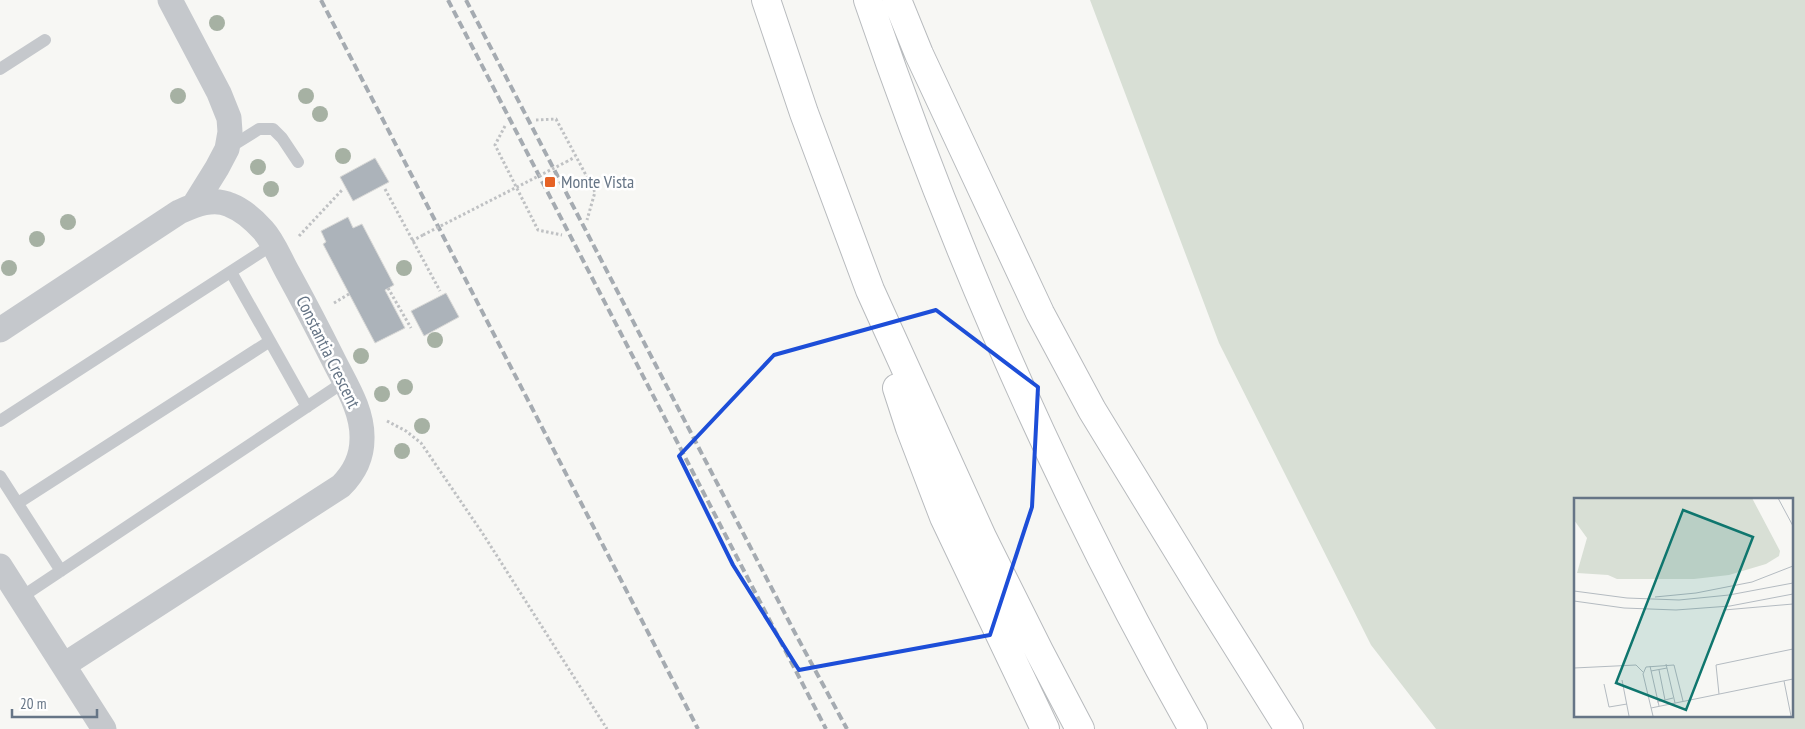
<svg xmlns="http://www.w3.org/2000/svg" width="1805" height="729" viewBox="0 0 1805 729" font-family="'PT Sans Narrow',sans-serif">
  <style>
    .green { fill: #d8dfd5; fill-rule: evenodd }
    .building { fill: #acb3ba; stroke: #d9d9d7 }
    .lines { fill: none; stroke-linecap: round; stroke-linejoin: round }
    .highway-casing { stroke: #b8bbbe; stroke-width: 30 }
    .path { stroke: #bfc1c3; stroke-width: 3; stroke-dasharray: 2.5 2.5; stroke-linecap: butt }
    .lane { stroke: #c5c8cc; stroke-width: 12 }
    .street { stroke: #c5c8cc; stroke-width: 25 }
    .highway { stroke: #fff; stroke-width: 28 }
    .rail { stroke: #a5abb1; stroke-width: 4; stroke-dasharray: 8 4; stroke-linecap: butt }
    .path-bridge { stroke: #bfc1c3; stroke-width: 3; stroke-dasharray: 2.5 2.5; stroke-linecap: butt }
    .tree { fill: #a6b1a3 }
    .marked { fill: none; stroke: #1d4ed8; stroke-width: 4; stroke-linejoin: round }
    .poi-dot { fill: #e66326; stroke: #fff; stroke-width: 2 }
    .labels { text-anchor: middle; stroke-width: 5; stroke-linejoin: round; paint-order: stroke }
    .poi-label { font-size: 18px; fill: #667586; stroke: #fff; text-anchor: start }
    .street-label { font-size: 18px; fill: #667586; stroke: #fff }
    .inset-road { fill: none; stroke: #b4bbc1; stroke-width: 1 }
    .view { fill: #0f766e; fill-opacity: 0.15; stroke: #0f766e; stroke-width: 2.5 }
    .inset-edge { fill: none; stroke: #667586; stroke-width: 2.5 }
  </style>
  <rect width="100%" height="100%" fill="#f7f7f4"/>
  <!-- green -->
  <path class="green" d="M1090,0H1805V729H1436L1371,645L1219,343ZM1575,499H1791V715H1575Z"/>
  <!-- building -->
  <path class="building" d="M375,158L389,182L353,201L340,177Z
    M348,217L353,228L362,224L394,285L385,290L405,328L375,343L323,244L326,242L321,231Z
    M446,293L459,317L424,336L411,311Z"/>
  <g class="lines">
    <defs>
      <path id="highway" d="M766,0L804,113L870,290L982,537L1039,651L1080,729
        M868,0C954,252 1062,498 1193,729
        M897,0L919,54L1040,313L1092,410L1202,590L1289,729
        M897,388L910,428L944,517L1045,729"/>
    </defs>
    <!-- highway casing -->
    <use href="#highway" class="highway-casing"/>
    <!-- path -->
    <path class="path" d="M536,120L556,119L595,192L587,220
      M505,126L495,145L538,230L562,235
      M566,162L575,157
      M385,189L440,291
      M299,236L343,189
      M412,241L423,235
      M388,288L411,328
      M334,303L349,294
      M387,421L406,431L421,443L483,534L607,729"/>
    <!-- lane -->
    <path class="lane" d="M0,69L45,40
      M227,149L259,129H273L282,138L298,162
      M231,272L307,407
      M0,421L272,245
      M0,476L61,571
      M18,503L270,341
      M20,598L344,382"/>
    <!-- street -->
    <path class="street" d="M170,0L219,93L229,118L230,132L227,149L217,168L194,205
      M0,330L179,212C195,205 213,197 230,205C243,210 254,220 263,230C274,242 280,259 288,273C304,302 319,331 334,361C346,385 363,411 362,439C362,458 354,473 341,486L64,665
      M0,566L104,729"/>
    <!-- highway -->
    <use href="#highway" class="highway"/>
    <!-- rail -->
    <path class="rail" d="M321,0L698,729
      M448,0L826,729
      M466,0L795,633L847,729"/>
    <!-- path-bridge -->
    <path class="path-bridge" d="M423,235L566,162"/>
  </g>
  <!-- trees -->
  <g class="tree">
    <circle cx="217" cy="23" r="8"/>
    <circle cx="178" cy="96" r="8"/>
    <circle cx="306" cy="96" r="8"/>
    <circle cx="320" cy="114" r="8"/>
    <circle cx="343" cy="156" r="8"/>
    <circle cx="258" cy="167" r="8"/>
    <circle cx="271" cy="189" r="8"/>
    <circle cx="68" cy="222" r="8"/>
    <circle cx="37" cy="239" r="8"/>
    <circle cx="9" cy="268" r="8"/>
    <circle cx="404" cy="268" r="8"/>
    <circle cx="435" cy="340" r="8"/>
    <circle cx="361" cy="356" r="8"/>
    <circle cx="405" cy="387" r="8"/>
    <circle cx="382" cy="394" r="8"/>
    <circle cx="422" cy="426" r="8"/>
    <circle cx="402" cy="451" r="8"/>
  </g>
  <!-- marked area -->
  <path class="marked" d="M936,310L1038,387L1032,507L990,635L799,670L733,565L679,456L774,355Z"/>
  <!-- markers -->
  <rect class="poi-dot" x="544" y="176" width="12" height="12" rx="2.5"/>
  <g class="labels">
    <!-- poi labels -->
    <g class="poi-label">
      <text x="561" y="188">Monte Vista</text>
    </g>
    <!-- street labels -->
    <g class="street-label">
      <text transform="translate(328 352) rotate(64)" y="6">Constantia Crescent</text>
    </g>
  </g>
  <!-- overview -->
  <g transform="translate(1574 498)">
    <rect width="219" height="219" fill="#f7f7f4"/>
    <path d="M15,0H178L206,53L205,58L192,66L155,77L120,81H43L34,77L3,75L13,40L0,22V2Z" fill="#d8dfd5"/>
    <path class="inset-road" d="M204,0L219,28M0,93L53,100L105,102L155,97L219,85M81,99L122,95L178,84L219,68M0,103L50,110L102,112L156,108L219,96M150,112L219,106M92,166L101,205M76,168L85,208M0,170L62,167L69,174M85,172L91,202M77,173L93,170M48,182L55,218M210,183L217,218M30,186L35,209L53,206M145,196L142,167L219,151M83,204L99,200M77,210L219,181M79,218L69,176L72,169L100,167L109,203"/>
    <path class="view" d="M109,12L179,39L112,212L42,185Z"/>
    <rect width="219" height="219" class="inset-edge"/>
  </g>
  <!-- scale -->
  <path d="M12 709v8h85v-8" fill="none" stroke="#667586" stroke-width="2.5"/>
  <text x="20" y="709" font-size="15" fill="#667586" stroke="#ffffff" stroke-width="4" paint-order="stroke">20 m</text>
</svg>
